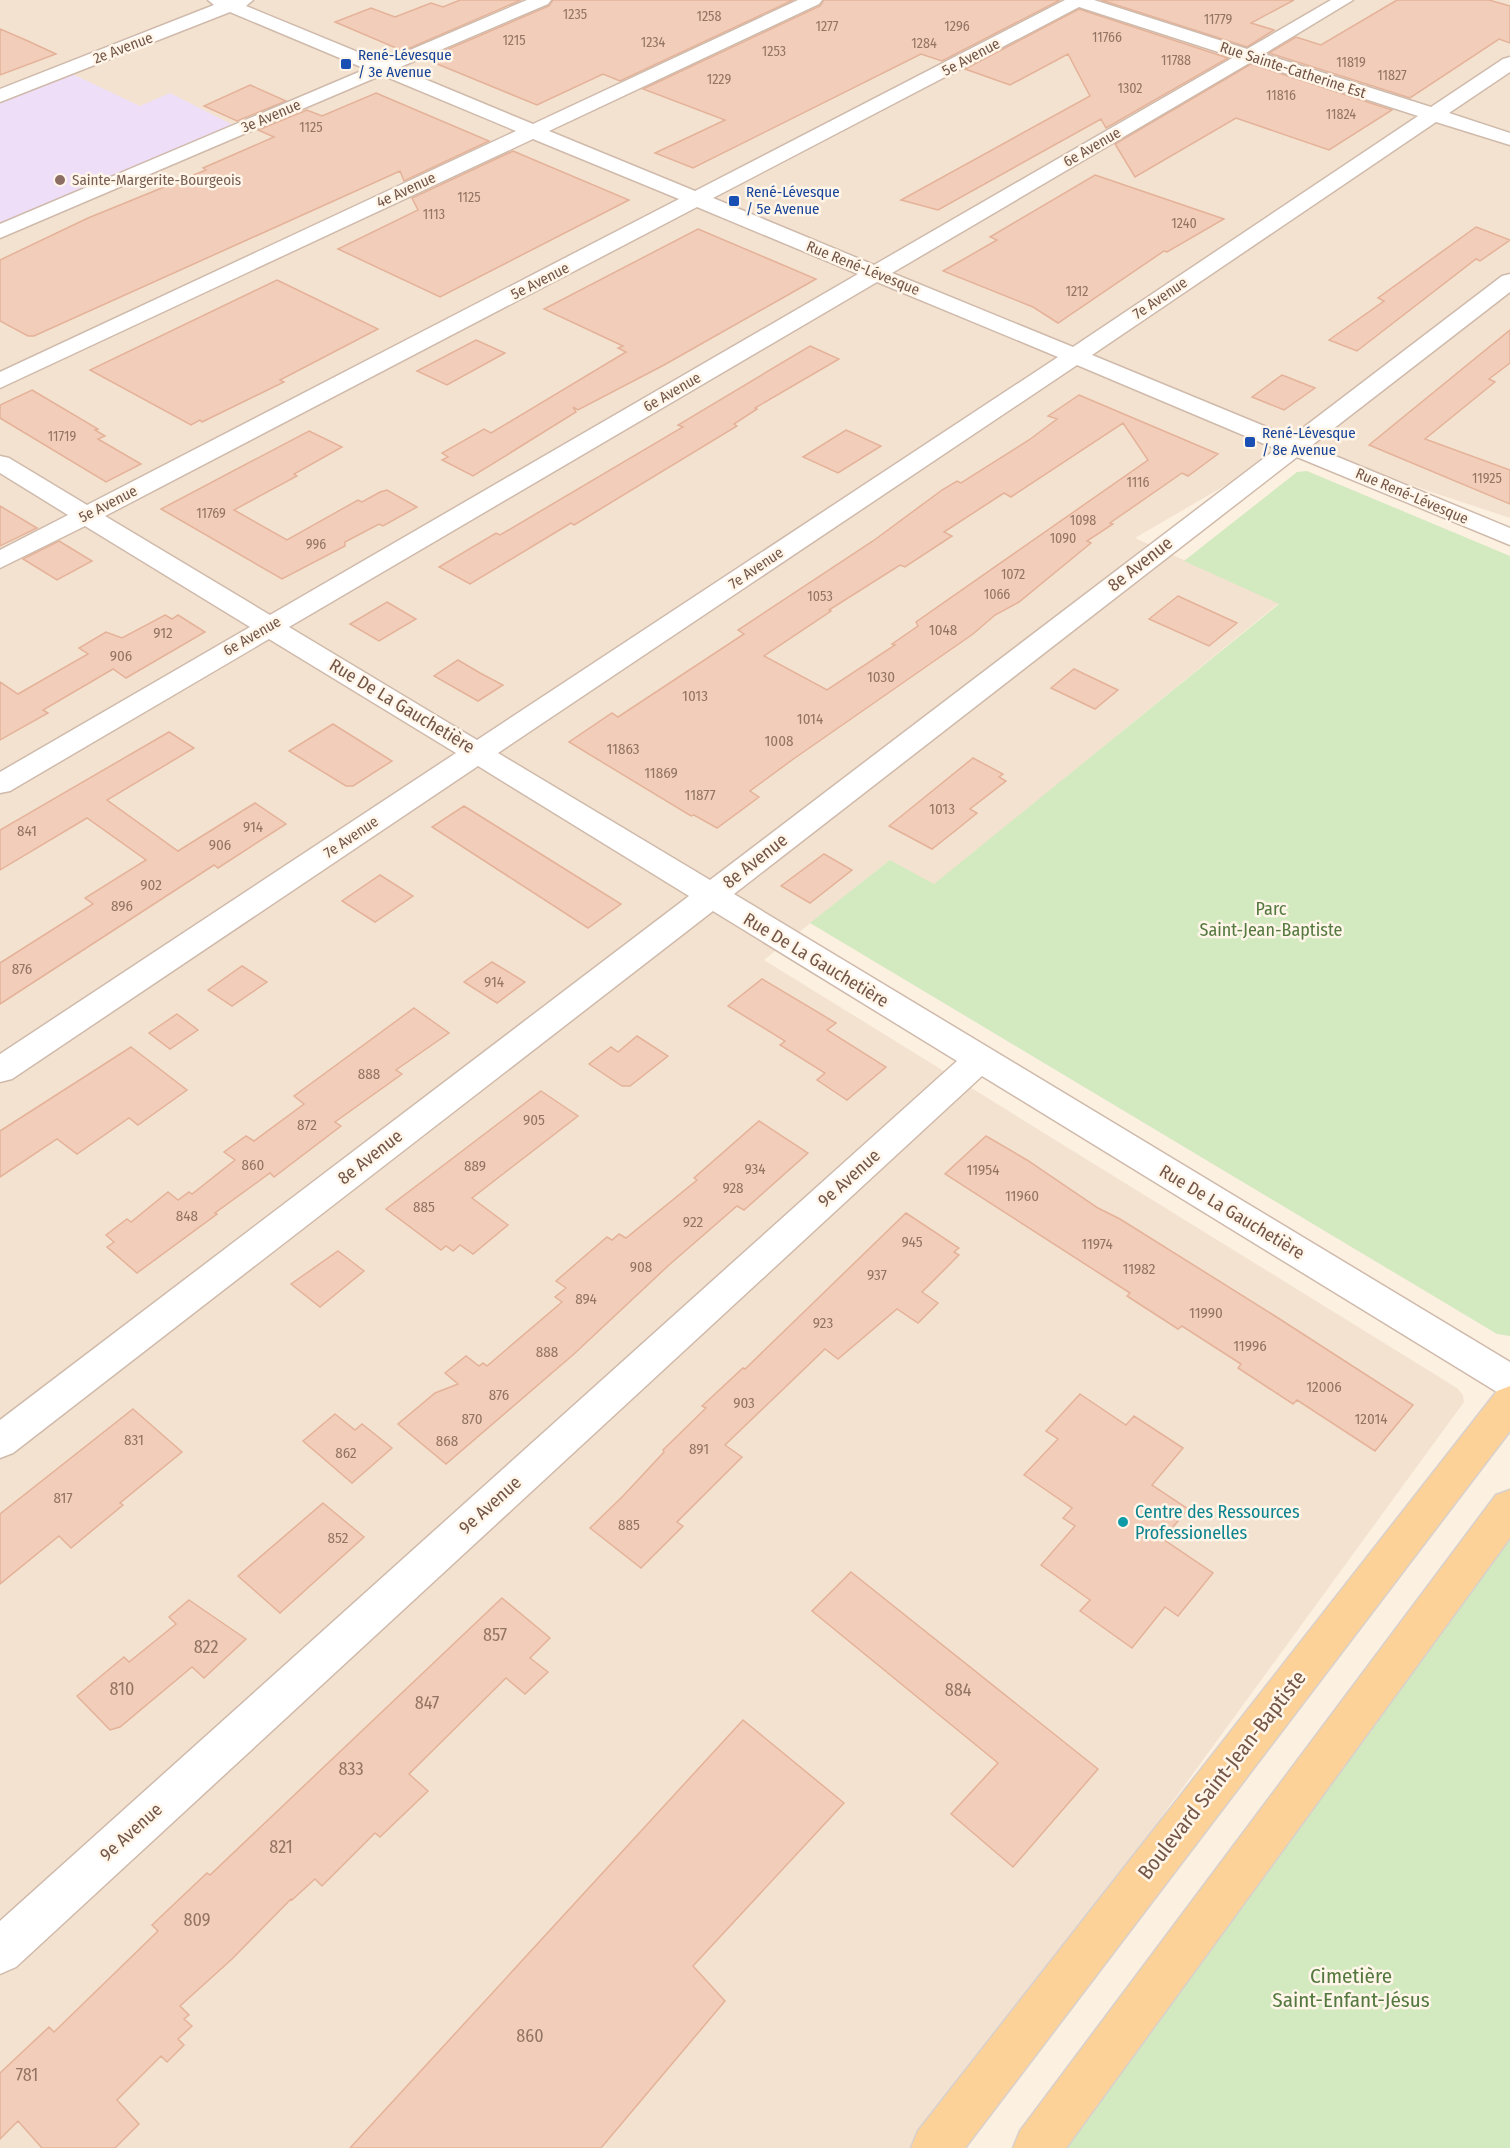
<svg xmlns="http://www.w3.org/2000/svg" width="1510" height="2148" viewBox="0 0 1510 2148" font-family="'Fira Sans Condensed',sans-serif">
  <style>
    .residential { fill: #f4e2d0 }
    .education { fill: #eedef8 }
    .green { fill: #d3e9c0 }
    .building { fill: #f2cdb9; stroke: #e4b299; stroke-width: 1.5; fill-rule: evenodd }
    .lines { fill: none; stroke-linecap: round; stroke-linejoin: round }
    .minor-casing { stroke: #cfbaab; stroke-width: 3 }
    .major-casing { stroke: #d8d0cc; stroke-width: 3 }
    .minor { fill: #fff; fill-rule: evenodd }
    .major { fill: #fcd299; fill-rule: evenodd }
    .transit-dot { fill: #1a4fb4; stroke: #fff5e8; stroke-width: 2 }
    .education-dot { fill: #8d6e63; stroke: #fff5e8; stroke-width: 2 }
    .culture-dot { fill: #0f9aa8; stroke: #fff5e8; stroke-width: 2 }
    .labels { text-anchor: middle; stroke-width: 5; stroke-linejoin: round; paint-order: stroke }
    .far-number-label { font-size: 14px; fill: #937464 }
    .far-street-label { font-size: 15px; fill: #735648; stroke: #fff5e8 }
    .far-transit-label { font-size: 15px; fill: #164399; stroke: #fff5e8; text-anchor: start }
    .far-education-label { font-size: 15px; fill: #785e54; stroke: #fff5e8; text-anchor: start }
    .number-label { font-size: 15px; fill: #937464 }
    .street-label { font-size: 18px; fill: #735648; stroke: #fff5e8 }
    .park-label { font-size: 18px; fill: #547940; stroke: #fff5e8 }
    .culture-label { font-size: 18px; fill: #0d838f; stroke: #fff5e8; text-anchor: start }
    .near-number-label { font-size: 18px; fill: #937464 }
    .near-street-label { font-size: 21px; fill: #735648; stroke: #fff5e8 }
    .near-park-label { font-size: 21px; fill: #547940; stroke: #fff5e8 }
  </style>
  <rect width="100%" height="100%" fill="#fcf0e1"/>
  <!-- residential -->
  <path class="residential" d="M0,0H1510V518L1293,446L1135,538L1279,603L934,885L890,860L764,960L1457,1388L1463,1395L1464,1402L920,2148H0Z"/>
  <!-- education -->
  <path class="education" d="M64,70L140,106L170,93L241,129L0,232V95Z"/>
  <!-- green -->
  <path class="green" d="M1307,471L1510,556V1336L1497,1334L810,923L890,860L934,884L1279,604L1184,561L1297,472Z
    M1510,1507V2148H1037Z"/>
  <!-- building -->
  <path class="building" d="M460,0H521L403,51L335,22L371,8L395,17L431,3L443,7Z
    M553,0H793L620,81L603,74L537,105L425,59L549,6Z
    M824,0H1060L942,61L921,54L693,168L655,153L725,120L643,89L820,6Z
    M1101,0H1294L1251,23L1274,30L1247,47Z
    M1397,0H1489L1510,6V43L1499,39L1410,98L1269,53L1296,37L1321,45Z
    M1079,9L1228,58L1106,128L1101,119L938,210L901,200L1090,96L1068,54L1010,85L965,69Z
    M0,29L28,41L56,54L0,75Z
    M1251,64L1392,110L1329,150L1236,118L1135,177L1115,144Z
    M250,85L286,101L237,121L204,106Z
    M376,93L489,141L404,181L400,171L34,336H28L0,321V260L88,218L206,170L203,168L274,137L258,130L307,110L322,116Z
    M513,151L629,200L440,297L338,249L418,210L412,198Z
    M1095,175L1224,219L1167,252L1164,251L1058,323L1033,307L943,271L997,240L990,237Z
    M1476,227L1510,240L1480,261L1476,259L1357,351L1329,340L1384,301L1378,298Z
    M698,229L816,279L664,365L578,410L573,407L576,412L473,476L442,460L448,457L442,453L484,429L491,433L626,352L618,348L623,346L544,309Z
    M277,280L378,329L280,380L284,382L202,422L200,420L191,425L90,370Z
    M1510,330V363L1489,379L1495,382L1425,439L1510,470V504L1369,445Z
    M476,340L505,353L447,385L417,371Z
    M810,346L839,359L755,408L757,409L734,424L737,426L574,525L571,523L470,584L439,567L496,533L500,535L683,427L678,425Z
    M1282,375L1315,388L1284,410L1252,397Z
    M32,390L98,429L95,430L105,436L98,439L141,464L106,482L0,418V405Z
    M1079,395L1218,454L1188,476L1182,473L1110,523L1113,524L1087,541L1091,543L1019,602L995,615L973,634L792,760L750,791L759,797L717,828L694,815L691,816L569,742L612,713L618,717L744,634L738,630L873,541L942,490L957,481L961,483L1029,440L1057,419L1048,416ZM1123,423L1148,460L916,622L918,626L892,644L895,645L827,690L764,656L831,611L829,610L900,565L905,567L952,536L944,532L1004,493L1011,497Z
    M846,430L881,446L838,473L803,457Z
    M309,431L342,447L294,474L297,476L234,510L287,540L358,500L362,502L380,492L387,490L417,507L383,526L379,524L345,542V546L282,579L161,509Z
    M0,506L37,528L0,546Z
    M59,541L92,561L57,580L23,559Z
    M1178,596L1237,623L1209,646L1149,619Z
    M387,602L416,619L379,641L350,624Z
    M165,615L172,619L178,615L205,632L126,678L113,669L43,710L48,713L0,740V682L18,694L88,654L79,648L106,632L122,638Z
    M458,660L480,673L503,685L478,701L434,676Z
    M1074,669L1118,690L1095,709L1051,688Z
    M333,724L392,761L353,786H346L289,751Z
    M169,732L194,748L107,800L178,851L255,803L286,824L218,868L214,865L0,1004V963L93,904L85,898L146,860L87,818L0,870V830Z
    M973,758L1003,774L999,777L1006,781L970,809L977,813L955,831L932,849L889,826Z
    M464,806L560,866L621,904L588,928L432,827Z
    M824,854L852,870L810,903L781,886Z
    M380,875L413,896L375,922L342,901Z
    M492,962L525,982L497,1003L464,982Z
    M242,966L267,982L232,1006L208,990Z
    M762,979L836,1023L827,1030L886,1067L847,1100L817,1080L825,1073L780,1045L785,1041L728,1006Z
    M414,1008L449,1033L396,1070L402,1074L335,1122L341,1126L274,1177L270,1173L215,1213L217,1214L137,1273L107,1247L114,1242L106,1235L127,1219L131,1222L168,1192L178,1200L189,1192L192,1194L235,1160L224,1152L246,1136L254,1141L304,1104L294,1096Z
    M177,1014L198,1030L170,1049L149,1033Z
    M637,1036L668,1056L630,1086H622L589,1064L611,1047L618,1052Z
    M131,1047L187,1090L138,1125L129,1118L77,1154L57,1139L0,1177V1131Z
    M541,1091L578,1116L472,1198L508,1225L473,1254L460,1245L453,1251L446,1246L441,1250L386,1209Z
    M759,1121L808,1153L744,1210L737,1206L669,1265L574,1354L446,1464L398,1424L435,1393L458,1384L445,1373L466,1356L479,1366L483,1363L487,1366L562,1302L555,1297L566,1288L556,1281L607,1237L612,1240L619,1234L626,1238L697,1180L694,1178Z
    M986,1136L1027,1160L1098,1208L1120,1219L1275,1316L1413,1405L1375,1451L1297,1400L1293,1404L1238,1368L1241,1364L1182,1326L1178,1329L1127,1296L1130,1293L945,1174Z
    M906,1213L959,1248L954,1252L959,1255L922,1292L938,1303L918,1323L897,1309L838,1359L825,1349L725,1445L742,1457L677,1522L683,1526L641,1568L590,1528L623,1496L664,1452L663,1450L706,1408L702,1406L743,1368L745,1369Z
    M338,1251L364,1271L320,1307L291,1284Z
    M1080,1394L1126,1425L1134,1416L1183,1448L1152,1485L1188,1509L1163,1539L1213,1573L1178,1616L1165,1607L1132,1648L1080,1611L1090,1600L1041,1565L1075,1526L1063,1518L1072,1508L1024,1475L1058,1439L1046,1431Z
    M133,1409L182,1452L120,1503L123,1505L71,1548L59,1536L0,1584V1514Z
    M335,1414L355,1430L362,1424L392,1448L352,1483L303,1441Z
    M323,1503L364,1537L280,1613L238,1576Z
    M851,1572L1098,1769L1013,1867L951,1814L998,1763L812,1611Z
    M502,1598L550,1638L530,1658L548,1672L525,1694L506,1678L409,1774L428,1791L380,1837L375,1833L322,1886L315,1879L292,1900L291,1899L232,1959L180,2006L189,2015L184,2019L192,2026L178,2039L184,2045L167,2062L161,2056L117,2100L139,2124L115,2148H42L18,2121L0,2139V2073L49,2027L54,2032L158,1931L152,1925L207,1873L210,1875Z
    M189,1600L246,1639L204,1678L192,1667L120,1727L110,1730L77,1696L124,1657L129,1662L176,1624L169,1617Z
    M743,1720L844,1803L693,1966L725,2001L601,2148H350Z"/>
  <g class="lines">
    <defs>
      <path id="minor" d="M208,0H253L246,6L382,62L527,0H551L548,4L398,68L533,124L798,0H822L819,4L549,131L695,191L1065,0H1094L1247,49L1331,0H1353L1264,54L1431,107L1503,59L1510,57V72L1449,113L1510,133V145L1436,122L1092,355L1291,437L1502,276L1510,274V292L1311,446L1510,528V545L1297,457L734,894L1510,1362V1396L1497,1392L982,1076L16,1967L0,1974V1921L957,1061L713,911L13,1453L0,1458V1420L689,896L478,766L12,1079L0,1082V1054L456,753L269,639L10,791L0,793V772L250,627L85,526L0,568V550L68,515L0,473V456L9,458L87,505L679,199L533,139L0,388V372L516,131L382,75L0,238V224L366,69L230,12L0,102V89L214,5ZM1079,7L1234,57L874,265L713,198ZM1251,62L1418,116L1073,347L892,273ZM697,207L858,274L270,615L105,516ZM877,282L1058,357L477,740L289,627ZM1077,365L1276,449L710,880L498,753Z"/>
      <path id="major" d="M1510,1386V1431L965,2148H911L918,2131L1497,1391Z
        M1510,1490V1538L1066,2148H1013L1020,2131L1496,1495Z"/>
    </defs>
    <!-- minor casing -->
    <use href="#minor" class="minor-casing"/>
    <!-- major casing -->
    <use href="#major" class="major-casing"/>
    <!-- minor -->
    <use href="#minor" class="minor"/>
    <!-- major -->
    <use href="#major" class="major"/>
  </g>
  <!-- markers -->
  <g class="transit-dot">
    <rect x="340" y="58" width="12" height="12" rx="3"/>
    <rect x="728" y="195" width="12" height="12" rx="3"/>
    <rect x="1244" y="436" width="12" height="12" rx="3"/>
  </g>
  <circle class="education-dot" cx="60" cy="180" r="6"/>
  <circle class="culture-dot" cx="1123" cy="1522" r="6"/>
  <g class="labels">
    <!-- far-number labels -->
    <g class="far-number-label">
      <text x="575" y="19">1235</text>
      <text x="709" y="21">1258</text>
      <text x="1218" y="24">11779</text>
      <text x="827" y="31">1277</text>
      <text x="957" y="31">1296</text>
      <text x="1107" y="42">11766</text>
      <text x="514" y="45">1215</text>
      <text x="653" y="47">1234</text>
      <text x="924" y="48">1284</text>
      <text x="774" y="56">1253</text>
      <text x="1176" y="65">11788</text>
      <text x="1351" y="67">11819</text>
      <text x="1392" y="80">11827</text>
      <text x="719" y="84">1229</text>
      <text x="1130" y="93">1302</text>
      <text x="1281" y="100">11816</text>
      <text x="1341" y="119">11824</text>
      <text x="311" y="132">1125</text>
      <text x="469" y="202">1125</text>
      <text x="434" y="219">1113</text>
      <text x="1184" y="228">1240</text>
      <text x="1077" y="296">1212</text>
      <text x="62" y="441">11719</text>
      <text x="1487" y="483">11925</text>
      <text x="1138" y="487">1116</text>
      <text x="211" y="518">11769</text>
      <text x="1083" y="525">1098</text>
      <text x="1063" y="543">1090</text>
      <text x="316" y="549">996</text>
      <text x="1013" y="579">1072</text>
      <text x="997" y="599">1066</text>
      <text x="820" y="601">1053</text>
    </g>
    <!-- far-street labels -->
    <g class="far-street-label">
      <text transform="translate(123 48) rotate(-21)" y="5">2e Avenue</text>
      <text transform="translate(971 57) rotate(-28)" y="5">5e Avenue</text>
      <text transform="translate(1293 70) rotate(18)" y="5">Rue Sainte-Catherine Est</text>
      <text transform="translate(271 116) rotate(-23)" y="5">3e Avenue</text>
      <text transform="translate(1092 147) rotate(-30)" y="5">6e Avenue</text>
      <text transform="translate(406 190) rotate(-25)" y="5">4e Avenue</text>
      <text transform="translate(863 268) rotate(22)" y="5">Rue René-Lévesque</text>
      <text transform="translate(540 281) rotate(-27)" y="5">5e Avenue</text>
      <text transform="translate(1160 298) rotate(-34)" y="5">7e Avenue</text>
      <text transform="translate(672 392) rotate(-30)" y="5">6e Avenue</text>
      <text transform="translate(1412 496) rotate(23)" y="5">Rue René-Lévesque</text>
      <text transform="translate(108 504) rotate(-27)" y="5">5e Avenue</text>
      <text transform="translate(756 568) rotate(-34)" y="5">7e Avenue</text>
      <text transform="translate(252 636) rotate(-30)" y="5">6e Avenue</text>
      <text transform="translate(351 837) rotate(-34)" y="5">7e Avenue</text>
    </g>
    <!-- far-transit labels -->
    <g class="far-transit-label">
      <text x="358" y="60">René-Lévesque<tspan x="358" dy="17">/ 3e Avenue</tspan></text>
      <text x="746" y="197">René-Lévesque<tspan x="746" dy="17">/ 5e Avenue</tspan></text>
      <text x="1262" y="438">René-Lévesque<tspan x="1262" dy="17">/ 8e Avenue</tspan></text>
    </g>
    <!-- far-education labels -->
    <g class="far-education-label">
      <text x="72" y="185">Sainte-Margerite-Bourgeois</text>
    </g>
    <!-- number labels -->
    <g class="number-label">
      <text x="943" y="635">1048</text>
      <text x="163" y="638">912</text>
      <text x="121" y="661">906</text>
      <text x="881" y="682">1030</text>
      <text x="695" y="701">1013</text>
      <text x="810" y="724">1014</text>
      <text x="779" y="746">1008</text>
      <text x="623" y="754">11863</text>
      <text x="661" y="778">11869</text>
      <text x="700" y="800">11877</text>
      <text x="942" y="814">1013</text>
      <text x="253" y="832">914</text>
      <text x="27" y="836">841</text>
      <text x="220" y="850">906</text>
      <text x="151" y="890">902</text>
      <text x="122" y="911">896</text>
      <text x="22" y="974">876</text>
      <text x="494" y="987">914</text>
      <text x="369" y="1079">888</text>
      <text x="534" y="1125">905</text>
      <text x="307" y="1130">872</text>
      <text x="253" y="1170">860</text>
      <text x="475" y="1171">889</text>
      <text x="755" y="1174">934</text>
      <text x="983" y="1175">11954</text>
      <text x="733" y="1193">928</text>
      <text x="1022" y="1201">11960</text>
      <text x="424" y="1212">885</text>
      <text x="187" y="1221">848</text>
      <text x="693" y="1227">922</text>
      <text x="912" y="1247">945</text>
      <text x="1097" y="1249">11974</text>
      <text x="641" y="1272">908</text>
      <text x="1139" y="1274">11982</text>
      <text x="877" y="1280">937</text>
      <text x="586" y="1304">894</text>
      <text x="1206" y="1318">11990</text>
      <text x="823" y="1328">923</text>
      <text x="1250" y="1351">11996</text>
      <text x="547" y="1357">888</text>
      <text x="1324" y="1392">12006</text>
      <text x="499" y="1400">876</text>
      <text x="744" y="1408">903</text>
      <text x="472" y="1424">870</text>
      <text x="1371" y="1424">12014</text>
      <text x="134" y="1445">831</text>
      <text x="447" y="1446">868</text>
      <text x="699" y="1454">891</text>
      <text x="346" y="1458">862</text>
      <text x="63" y="1503">817</text>
      <text x="629" y="1530">885</text>
      <text x="338" y="1543">852</text>
    </g>
    <!-- street labels -->
    <g class="street-label">
      <text transform="translate(1140 564) rotate(-38)" y="6">8e Avenue</text>
      <text transform="translate(402 706) rotate(31)" y="6">Rue De La Gauchetière</text>
      <text transform="translate(755 861) rotate(-38)" y="6">8e Avenue</text>
      <text transform="translate(816 960) rotate(31)" y="6">Rue De La Gauchetière</text>
      <text transform="translate(370 1157) rotate(-38)" y="6">8e Avenue</text>
      <text transform="translate(849 1178) rotate(-42)" y="6">9e Avenue</text>
      <text transform="translate(1232 1212) rotate(31)" y="6">Rue De La Gauchetière</text>
      <text transform="translate(490 1505) rotate(-42)" y="6">9e Avenue</text>
      <text transform="translate(131 1832) rotate(-42)" y="6">9e Avenue</text>
    </g>
    <!-- park labels -->
    <g class="park-label">
      <text x="1271" y="915">Parc<tspan x="1271" dy="21">Saint-Jean-Baptiste</tspan></text>
    </g>
    <!-- culture labels -->
    <g class="culture-label">
      <text x="1135" y="1518">Centre des Ressources<tspan x="1135" dy="21">Professionelles</tspan></text>
    </g>
    <!-- near-number labels -->
    <g class="near-number-label">
      <text x="495" y="1641">857</text>
      <text x="206" y="1653">822</text>
      <text x="122" y="1695">810</text>
      <text x="958" y="1696">884</text>
      <text x="427" y="1709">847</text>
      <text x="351" y="1775">833</text>
      <text x="281" y="1853">821</text>
      <text x="197" y="1926">809</text>
      <text x="530" y="2042">860</text>
      <text x="27" y="2081">781</text>
    </g>
    <!-- near-street labels -->
    <g class="near-street-label">
      <text transform="translate(1222 1775) rotate(-52)" y="7">Boulevard Saint-Jean-Baptiste</text>
    </g>
    <!-- near-park labels -->
    <g class="near-park-label">
      <text x="1351" y="1983">Cimetière<tspan x="1351" dy="24">Saint-Enfant-Jésus</tspan></text>
    </g>
  </g>
</svg>
